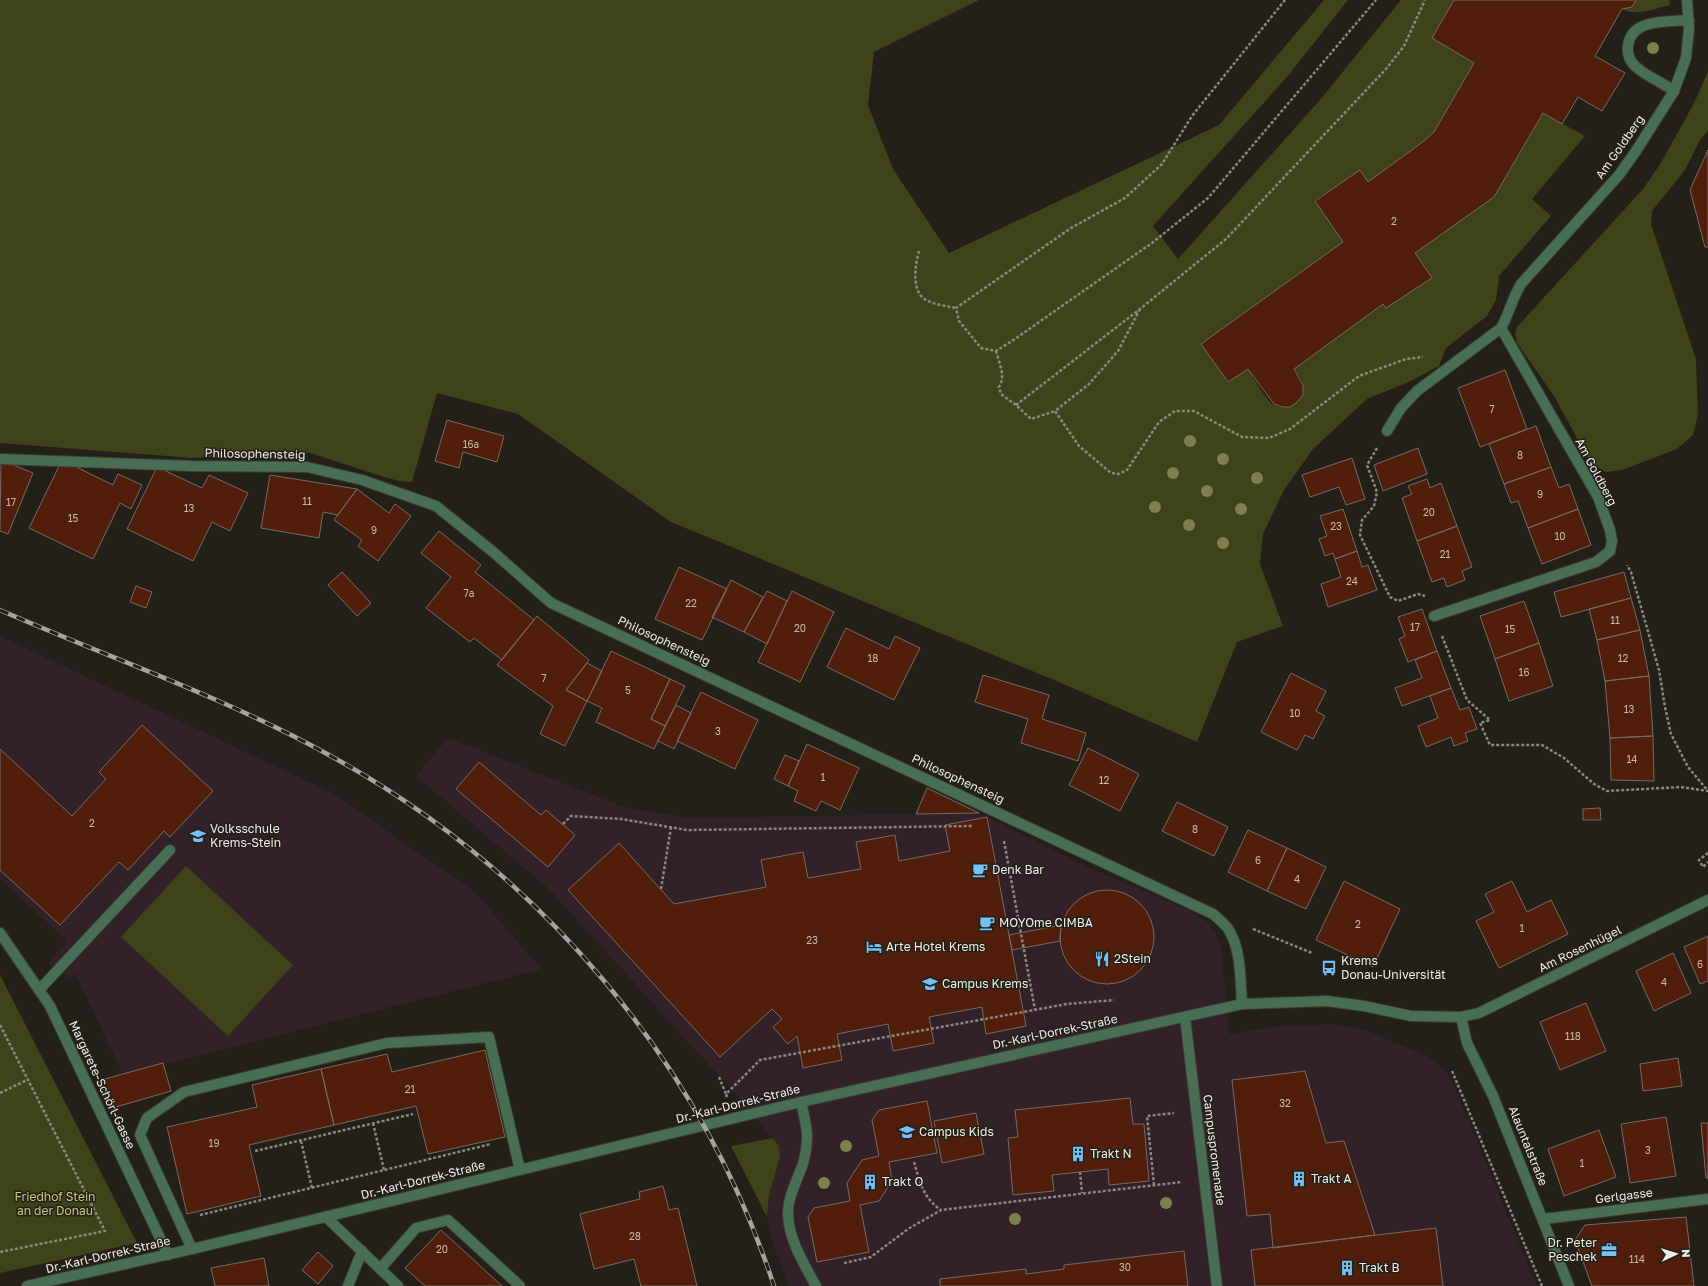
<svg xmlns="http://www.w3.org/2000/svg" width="1708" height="1286" viewBox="0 0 1708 1286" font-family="'Golos Text',sans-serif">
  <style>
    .education { fill: #322129 }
    .green { fill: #3e4319 }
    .building { fill: #511e0b; stroke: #756b67 }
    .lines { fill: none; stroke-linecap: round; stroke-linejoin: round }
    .service-casing { stroke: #3f3d35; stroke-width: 12 }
    .minor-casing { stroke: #3f3d35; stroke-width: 12 }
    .tertiary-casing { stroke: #3f3d35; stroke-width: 12 }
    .path { stroke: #8a8882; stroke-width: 2.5; stroke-dasharray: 3 2; stroke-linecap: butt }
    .service { stroke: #486f53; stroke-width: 10 }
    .minor { stroke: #486f53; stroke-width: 10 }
    .tertiary { stroke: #486f53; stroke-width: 10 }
    .rail-casing { stroke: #a5a49e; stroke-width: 4.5 }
    .rail { stroke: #222018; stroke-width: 3; stroke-dasharray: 9; stroke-linecap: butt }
    .tree { fill: #7b804d }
    .labels { text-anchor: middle; stroke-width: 3; stroke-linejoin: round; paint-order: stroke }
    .number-label { font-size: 10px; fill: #c8bab2 }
    .street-label { font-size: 12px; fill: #efeee9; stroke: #222018 }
    .poi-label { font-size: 12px; fill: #efeee9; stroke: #222018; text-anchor: start }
    .park-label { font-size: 12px; fill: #c3cf78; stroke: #222018 }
  </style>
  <rect width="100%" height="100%" fill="#222018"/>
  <!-- education -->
  <path class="education" d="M0,636L334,794L476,893L541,969L123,1074L75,973L69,979L48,963L67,941L0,879Z
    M448,738L624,807L688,818L979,813L1081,864L1190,911L1207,922L1216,935L1221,945L1229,1034L1272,1027L1333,1024L1362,1029L1427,1056L1439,1064L1447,1073L1455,1088L1537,1286H789L772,1241L767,1217L769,1196L780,1156L779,1146L737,1096L550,890L416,776Z"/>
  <!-- green -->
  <path class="green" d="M0,0H979L874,52L868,105L893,169L949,253L1219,125L1324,0H1348L1287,77L1153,226L1178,259L1319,101L1401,0H1454L1432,38L1474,63L1434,132L1424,141L1368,182L1360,171L1315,200L1343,242L1201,344L1228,382L1248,369C1254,378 1265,399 1274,405C1288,413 1306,400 1303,385C1302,379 1297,373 1294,369L1383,304L1386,308L1431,278L1415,253L1494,197L1543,113L1585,136L1532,199L1551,216L1499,276L1496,300L1487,316L1446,348L1439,366L1411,381L1367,399L1313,449L1284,490L1263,534L1260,564L1283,626L1237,642L1197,742L1054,680L671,522L518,414L437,393L412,482L399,481L384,477L310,453L192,458L0,443Z
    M1636,0H1669L1670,5C1656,8 1636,17 1622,9L1632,7Z
    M1708,71V131L1700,140L1685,170L1652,211L1651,224L1696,359L1698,415L1693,435L1677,449L1622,470L1606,472L1591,464L1554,396L1517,343L1515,334L1517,327L1643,189L1661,163L1694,103Z
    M186,866L293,965L228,1036L121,937Z
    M0,975L137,1243L0,1273Z
    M773,1138L779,1146L780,1156L769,1196L767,1217L731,1146Z"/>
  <!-- building -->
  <path class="building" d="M1454,0H1636L1632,7L1622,9L1595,56L1625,73L1602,111L1578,97L1562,124L1543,113L1494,197L1415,253L1432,278L1386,308L1383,304L1294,369L1303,385V395L1296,403L1290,407H1282L1274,404L1248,369L1228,382L1201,344L1343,242L1315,201L1360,170L1368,182L1424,141L1434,132L1474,63L1432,38Z
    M1708,150V247H1705L1690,190Z
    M1505,370L1527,429L1480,447L1458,388Z
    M447,420L504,436L497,462L463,452L459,468L435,461Z
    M1536,426L1551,467L1504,484L1489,444Z
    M1418,448L1427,474L1383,491L1374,465Z
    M1352,458L1365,499L1346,505L1339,487L1310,497L1302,475Z
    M1,460L33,473L8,534L0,531Z
    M62,460L113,485L118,474L142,485L131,509L120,503L93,559L29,528Z
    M157,467L202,488L209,475L248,493L230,531L212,522L193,561L127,529Z
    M1551,467L1559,488L1569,484L1578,509L1528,528L1518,501L1511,503L1504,484Z
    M270,475L357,489L338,515L323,512L319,538L261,528Z
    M1427,479L1430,488L1441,483L1457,526L1417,541L1402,498L1412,494L1408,486Z
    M357,489L389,513L395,504L411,516L378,561L358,546L362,540L334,520Z
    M1343,509L1357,551L1335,559L1333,553L1325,556L1319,539L1327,536L1320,516Z
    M1578,509L1591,545L1542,564L1528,528Z
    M1457,526L1472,567L1462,571L1465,580L1447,587L1444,578L1432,582L1417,541Z
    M439,531L481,565L475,572L534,620L502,660L474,638L470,642L426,608L451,577L421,553Z
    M1357,551L1362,567L1368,565L1377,590L1328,607L1321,584L1341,577L1335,559Z
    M679,567L727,589L702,640L655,619Z
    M342,572L371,603L357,616L328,585Z
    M1624,572L1631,598L1561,617L1554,592Z
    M731,580L763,597L744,632L712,617Z
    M136,586L152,592L146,608L130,602Z
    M767,591L787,601L767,644L744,632Z
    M792,591L834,612L800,682L758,662Z
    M1631,598L1640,630L1597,640L1589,609Z
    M1524,601L1539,643L1495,659L1480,616Z
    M1422,609L1437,651L1408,662L1399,639L1405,636L1398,617Z
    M537,616L589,660L566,690L587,701L565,746L540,734L553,706L497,665Z
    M846,628L889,649L895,636L920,648L894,700L827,667Z
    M1640,630L1649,676L1605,681L1597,640Z
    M1539,643L1553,686L1509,701L1495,659Z
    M611,651L670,679L651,719L665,726L654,749L596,722L602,708L587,701Z
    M1437,651L1451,688L1402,706L1395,688L1422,678L1415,660Z
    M587,663L602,671L587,701L566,690Z
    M1291,673L1326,691L1316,711L1325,716L1313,739L1305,735L1297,750L1261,732Z
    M983,675L1049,695L1042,719L1086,733L1078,761L1021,743L1028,719L975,702Z
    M1649,676L1653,736L1610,738L1605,681Z
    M670,679L685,686L665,726L651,719Z
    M1451,688L1460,710L1469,707L1477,729L1465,733L1468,741L1454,746L1451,737L1426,747L1418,726L1438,718L1430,696Z
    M701,692L758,720L735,769L677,741Z
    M676,705L691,713L674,749L658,741Z
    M142,725L213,791L170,837L164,831L128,870L119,862L60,925L0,870V749L72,816L106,779L99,772Z
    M1653,736L1654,781L1611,780L1610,738Z
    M807,744L859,768L840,810L821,801L816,811L794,801L798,791L788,786Z
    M1088,748L1139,774L1120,811L1069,785Z
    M785,755L799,761L788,786L774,779Z
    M479,762L541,815L546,810L575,835L548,867L456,789Z
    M927,788L979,813L916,814Z
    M1177,802L1228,827L1214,856L1162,831Z
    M1600,808L1601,820H1583V809Z
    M987,817L1026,1026L986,1034L982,1007L929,1017L934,1043L893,1051L888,1024L837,1034L842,1060L803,1068L797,1036L788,1044L773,1027L782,1019L772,1009L720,1057L568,890L619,843L674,904L766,887L761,860L803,852L808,878L861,869L856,842L895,835L899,861L950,851L945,825Z
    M1248,830L1287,848L1267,891L1228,872Z
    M1287,848L1326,867L1306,909L1267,891Z
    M1344,881L1400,909L1373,967L1316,940Z
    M1512,881L1527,912L1551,900L1568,934L1499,968L1476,921L1494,912L1485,894Z
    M1060 937a47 47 0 1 1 94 0a47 47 0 1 1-94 0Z
    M1061,925L1060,941L1012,950L1009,935Z
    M1708,936V981L1700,984L1684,947Z
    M1673,953L1691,993L1654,1011L1636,971Z
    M1586,1003L1606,1051L1560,1070L1540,1022Z
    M485,1050L505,1137L428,1154L416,1106L334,1125L321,1069L387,1054L392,1072Z
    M1678,1058L1682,1086L1643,1091L1640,1064Z
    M163,1063L171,1091L109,1109L101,1080Z
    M321,1069L334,1125L249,1145L261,1196L187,1214L167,1127L257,1107L252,1085Z
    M1305,1071L1326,1143L1344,1141L1375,1235L1273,1248L1270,1214L1247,1216L1232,1080Z
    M1130,1098L1133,1124H1144L1149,1181L1109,1185L1108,1169L1052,1175L1054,1191L1013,1195L1008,1138L1018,1137L1015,1110Z
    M927,1101L937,1153L889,1162L892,1181L879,1201L860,1205L869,1252L817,1262L808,1217L814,1208L850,1201L847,1183L862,1160L879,1156L872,1120L879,1110Z
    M976,1113L984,1154L942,1163L934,1121Z
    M1666,1117L1676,1176L1630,1183L1621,1124Z
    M1701,1123H1708V1178H1706Z
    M1599,1130L1616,1177L1564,1196L1548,1149Z
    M663,1186L669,1210L678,1208L697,1286H641L634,1259L594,1269L580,1214L640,1199L639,1192Z
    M1686,1217L1694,1286H1592L1575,1240L1585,1225Z
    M1436,1228L1443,1286H1255L1251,1250Z
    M441,1230L502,1286H425L405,1268Z
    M1184,1251L1188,1286H940V1279L1026,1269V1274L1064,1269V1265Z
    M318,1252L333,1266L318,1284L302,1270Z
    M264,1258L269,1286H215L211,1268Z"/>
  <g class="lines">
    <defs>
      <path id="service" d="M1674,91C1663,83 1644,75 1635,66C1630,61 1627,54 1628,46C1631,18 1668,22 1689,20
        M39,990L170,850
        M1185,1017L1217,1286
        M801,1102C806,1123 810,1138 804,1160C799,1178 787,1196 788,1215C789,1240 804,1264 816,1286
        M326,1217L398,1286
        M1543,1219L1708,1199
        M192,1249L140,1135L147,1118L184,1092L387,1043L489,1037L520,1170
        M380,1269L416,1228L448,1220L520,1286
        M348,1286L362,1251"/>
      <path id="minor" d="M1387,431L1401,408L1417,391L1501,328C1509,314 1512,299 1521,284L1619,175L1636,151L1674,91L1686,58L1689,29L1687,0
        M0,459L191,466L307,467L362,480L436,506L492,551L551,603L1213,914C1218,918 1223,923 1227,927C1242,949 1240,979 1242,1004
        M1434,616L1596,562L1610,551L1612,541L1610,530L1598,497L1501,328
        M0,933L50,1006L168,1255
        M1461,1017L1467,1043L1493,1096L1569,1286"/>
      <path id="tertiary" d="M27,1286L192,1249L801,1102L1242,1004L1327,1001L1364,1006L1411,1016L1461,1017L1479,1013L1708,900"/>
    </defs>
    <!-- service casing -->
    <use href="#service" class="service-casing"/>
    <!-- minor casing -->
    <use href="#minor" class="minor-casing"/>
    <!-- tertiary casing -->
    <use href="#tertiary" class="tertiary-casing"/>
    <!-- path -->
    <path class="path" d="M1285,0L1192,116L1162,164L1125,198L1071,228L956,308L959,321L981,348L996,351L1012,341L1152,243L1208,198L1376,0
      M919,251C915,265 911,292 926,300C935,305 947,306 956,308
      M1140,309L1118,351L1089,384L1055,411L1079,446L1111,473L1119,474L1127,470L1159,422L1175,411H1194L1242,437L1269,438L1290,429L1359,376L1406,359L1423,357
      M996,351C999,362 1006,377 999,387L1001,394L1016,405L1031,419L1055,411
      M1016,405L1140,309L1226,239L1386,69L1404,46L1425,0
      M1377,448L1367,465L1377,492L1374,506L1362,520L1360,535L1390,597L1398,601L1418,594L1425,596
      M1442,636L1467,700L1490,720L1480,723L1490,745H1542L1564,758L1594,784L1607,791L1681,787L1708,791L1688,767L1671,734L1665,707L1659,670L1631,572L1627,565
      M563,824L571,816L621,819L687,830L973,826
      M1004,841L1035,1010
      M1708,853L1699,860L1703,867L1708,862
      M661,889L671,827
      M1253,929L1312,953
      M0,1025L105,1231L0,1252
      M1452,1071L1542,1286
      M719,1077L726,1094
      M0,1093L27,1080
      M727,1097L726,1094L760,1060L1067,1004L1114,1000
      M373,1123L384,1170
      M301,1141L312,1188
      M255,1151L413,1114
      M914,1162C920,1182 923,1198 941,1210
      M1080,1172L1082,1193
      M1154,1185L1147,1116L1174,1113
      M200,1215L491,1144
      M844,1263L871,1257L908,1229L941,1210L1182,1182"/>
    <!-- service -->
    <use href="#service" class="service"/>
    <!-- minor -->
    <use href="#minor" class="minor"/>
    <!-- tertiary -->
    <use href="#tertiary" class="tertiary"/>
    <defs>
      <path id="rail" d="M0,610C110,658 224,697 329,755C538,869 700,1060 774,1286"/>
    </defs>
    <!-- rail casing -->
    <use href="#rail" class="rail-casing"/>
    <!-- rail -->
    <use href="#rail" class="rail"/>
  </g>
  <!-- trees -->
  <g class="tree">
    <circle cx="1653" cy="48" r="6"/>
    <circle cx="1190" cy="441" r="6"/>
    <circle cx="1223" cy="459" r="6"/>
    <circle cx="1173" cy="473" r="6"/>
    <circle cx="1257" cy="478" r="6"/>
    <circle cx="1207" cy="491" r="6"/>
    <circle cx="1155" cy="507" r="6"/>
    <circle cx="1241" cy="509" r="6"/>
    <circle cx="1189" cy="525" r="6"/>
    <circle cx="1223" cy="543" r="6"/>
    <circle cx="846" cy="1146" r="6"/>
    <circle cx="824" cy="1183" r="6"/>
    <circle cx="1166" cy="1203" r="6"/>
    <circle cx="1015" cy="1219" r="6"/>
  </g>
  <!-- icons -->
  <defs>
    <symbol id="school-bare" viewBox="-9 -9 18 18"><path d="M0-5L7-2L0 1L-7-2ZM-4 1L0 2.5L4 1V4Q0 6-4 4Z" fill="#75c0f6" stroke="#222018" stroke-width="2.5" paint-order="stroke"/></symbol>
    <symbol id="cafe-bare" viewBox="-9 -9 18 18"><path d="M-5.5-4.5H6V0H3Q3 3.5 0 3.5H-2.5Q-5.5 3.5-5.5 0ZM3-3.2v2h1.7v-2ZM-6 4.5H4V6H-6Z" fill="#75c0f6" stroke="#222018" stroke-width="2.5" paint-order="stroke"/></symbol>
    <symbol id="hotel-bare" viewBox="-9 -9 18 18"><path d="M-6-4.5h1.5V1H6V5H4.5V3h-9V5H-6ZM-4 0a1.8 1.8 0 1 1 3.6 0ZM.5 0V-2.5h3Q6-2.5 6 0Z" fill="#75c0f6" stroke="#222018" stroke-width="2.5" paint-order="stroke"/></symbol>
    <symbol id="restaurant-bare" viewBox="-9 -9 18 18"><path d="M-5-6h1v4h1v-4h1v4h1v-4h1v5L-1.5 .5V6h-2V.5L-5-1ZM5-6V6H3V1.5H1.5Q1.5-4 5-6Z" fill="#75c0f6" stroke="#222018" stroke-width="2.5" paint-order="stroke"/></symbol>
    <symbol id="bus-bare" viewBox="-9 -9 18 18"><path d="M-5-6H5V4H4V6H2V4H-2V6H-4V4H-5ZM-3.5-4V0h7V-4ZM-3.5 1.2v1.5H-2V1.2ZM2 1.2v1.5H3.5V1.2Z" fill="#75c0f6" stroke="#222018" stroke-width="2.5" paint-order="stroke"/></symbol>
    <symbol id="university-bare" viewBox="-9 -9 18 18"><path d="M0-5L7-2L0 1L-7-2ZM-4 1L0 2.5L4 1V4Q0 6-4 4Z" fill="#75c0f6" stroke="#222018" stroke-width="2.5" paint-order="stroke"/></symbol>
    <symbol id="building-bare" viewBox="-9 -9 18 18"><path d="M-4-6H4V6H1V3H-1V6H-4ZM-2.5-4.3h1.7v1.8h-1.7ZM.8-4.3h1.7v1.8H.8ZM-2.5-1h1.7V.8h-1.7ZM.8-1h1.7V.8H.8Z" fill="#75c0f6" stroke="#222018" stroke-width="2.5" paint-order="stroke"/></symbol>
    <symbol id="office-bare" viewBox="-9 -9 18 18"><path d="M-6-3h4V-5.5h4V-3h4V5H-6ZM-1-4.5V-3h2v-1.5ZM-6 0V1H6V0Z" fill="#75c0f6" stroke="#222018" stroke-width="2.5" paint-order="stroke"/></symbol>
  </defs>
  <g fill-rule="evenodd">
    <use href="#school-bare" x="187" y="825" width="22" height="22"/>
    <use href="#cafe-bare" x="969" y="859" width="22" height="22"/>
    <use href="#cafe-bare" x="976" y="912" width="22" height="22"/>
    <use href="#hotel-bare" x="863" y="936" width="22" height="22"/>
    <use href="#restaurant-bare" x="1091" y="948" width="22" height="22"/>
    <use href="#bus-bare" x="1318" y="957" width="22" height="22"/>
    <use href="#university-bare" x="919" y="973" width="22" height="22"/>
    <use href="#school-bare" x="896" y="1121" width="22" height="22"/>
    <use href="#building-bare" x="1067" y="1143" width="22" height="22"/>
    <use href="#building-bare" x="1288" y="1168" width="22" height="22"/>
    <use href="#building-bare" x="859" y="1171" width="22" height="22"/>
    <use href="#office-bare" x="1598" y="1239" width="22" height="22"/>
    <use href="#building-bare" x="1336" y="1257" width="22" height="22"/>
  </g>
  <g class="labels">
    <!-- number labels -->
    <g class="number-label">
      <text x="1394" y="225">2</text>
      <text x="1492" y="413">7</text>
      <text x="471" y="448">16a</text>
      <text x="1520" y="459">8</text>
      <text x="1540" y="498">9</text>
      <text x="307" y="505">11</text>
      <text x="11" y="506">17</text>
      <text x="189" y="512">13</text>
      <text x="1429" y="516">20</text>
      <text x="73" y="522">15</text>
      <text x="1336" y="530">23</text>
      <text x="374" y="534">9</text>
      <text x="1560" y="540">10</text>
      <text x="1445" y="558">21</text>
      <text x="1352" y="585">24</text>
      <text x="469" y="597">7a</text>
      <text x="691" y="607">22</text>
      <text x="1615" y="624">11</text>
      <text x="1415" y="631">17</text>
      <text x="800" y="632">20</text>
      <text x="1510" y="633">15</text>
      <text x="873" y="662">18</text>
      <text x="1623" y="662">12</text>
      <text x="1524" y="676">16</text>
      <text x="544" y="682">7</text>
      <text x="628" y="694">5</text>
      <text x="1629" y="713">13</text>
      <text x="1295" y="717">10</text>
      <text x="718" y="735">3</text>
      <text x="1632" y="763">14</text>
      <text x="823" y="781">1</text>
      <text x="1104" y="784">12</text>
      <text x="92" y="827">2</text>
      <text x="1195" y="833">8</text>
      <text x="1258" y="864">6</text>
      <text x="1297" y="883">4</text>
      <text x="1358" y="928">2</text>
      <text x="1522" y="932">1</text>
      <text x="812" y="944">23</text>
      <text x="1700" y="968">6</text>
      <text x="1664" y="986">4</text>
      <text x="1573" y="1040">118</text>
      <text x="410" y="1093">21</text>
      <text x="1285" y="1107">32</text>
      <text x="214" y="1147">19</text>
      <text x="1648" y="1154">3</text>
      <text x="1582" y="1167">1</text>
      <text x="635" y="1240">28</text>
      <text x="442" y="1253">20</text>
      <text x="1637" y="1263">114</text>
      <text x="1125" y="1271">30</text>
    </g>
    <!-- street labels -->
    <g class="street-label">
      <text transform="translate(1620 147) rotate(-55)" y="4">Am Goldberg</text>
      <text transform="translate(255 454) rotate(1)" y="4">Philosophensteig</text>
      <text transform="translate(1596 472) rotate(62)" y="4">Am Goldberg</text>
      <text transform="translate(664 641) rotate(25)" y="4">Philosophensteig</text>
      <text transform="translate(958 779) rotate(25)" y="4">Philosophensteig</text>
      <text transform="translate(1580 949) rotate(-26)" y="4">Am Rosenhügel</text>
      <text transform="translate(1055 1032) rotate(-12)" y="4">Dr.-Karl-Dorrek-Straße</text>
      <text transform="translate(102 1085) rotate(65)" y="4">Margarete-Schörl-Gasse</text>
      <text transform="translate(738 1104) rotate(-14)" y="4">Dr.-Karl-Dorrek-Straße</text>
      <text transform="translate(1528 1146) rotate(68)" y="4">Alauntalstraße</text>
      <text transform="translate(1214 1150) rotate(83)" y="4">Campuspromenade</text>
      <text transform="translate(423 1180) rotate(-14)" y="4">Dr.-Karl-Dorrek-Straße</text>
      <text transform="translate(1624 1196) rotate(-7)" y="4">Gerlgasse</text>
      <text transform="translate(108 1255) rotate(-13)" y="4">Dr.-Karl-Dorrek-Straße</text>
    </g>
    <!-- poi labels -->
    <g class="poi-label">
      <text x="210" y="833">Volksschule<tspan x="210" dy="14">Krems-Stein</tspan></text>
      <text x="992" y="874">Denk Bar</text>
      <text x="999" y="927">MOYOme CIMBA</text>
      <text x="886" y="951">Arte Hotel Krems</text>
      <text x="1114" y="963">2Stein</text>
      <text x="1341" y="965">Krems<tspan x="1341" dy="14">Donau-Universität</tspan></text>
      <text x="942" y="988">Campus Krems</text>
      <text x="919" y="1136">Campus Kids</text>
      <text x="1090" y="1158">Trakt N</text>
      <text x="1311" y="1183">Trakt A</text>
      <text x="882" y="1186">Trakt O</text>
      <text x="1597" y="1247" text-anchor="end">Dr. Peter<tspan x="1597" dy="14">Peschek</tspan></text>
      <text x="1359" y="1272">Trakt B</text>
    </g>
    <!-- park labels -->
    <g class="park-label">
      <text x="55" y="1201">Friedhof Stein<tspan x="55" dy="14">an der Donau</tspan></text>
    </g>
  </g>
  <!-- north arrow -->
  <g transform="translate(1676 1254) rotate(86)" stroke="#222018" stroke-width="3" paint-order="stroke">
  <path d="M0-3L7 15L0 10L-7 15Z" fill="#efeee9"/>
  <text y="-6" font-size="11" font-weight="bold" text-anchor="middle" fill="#efeee9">N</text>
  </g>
</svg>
